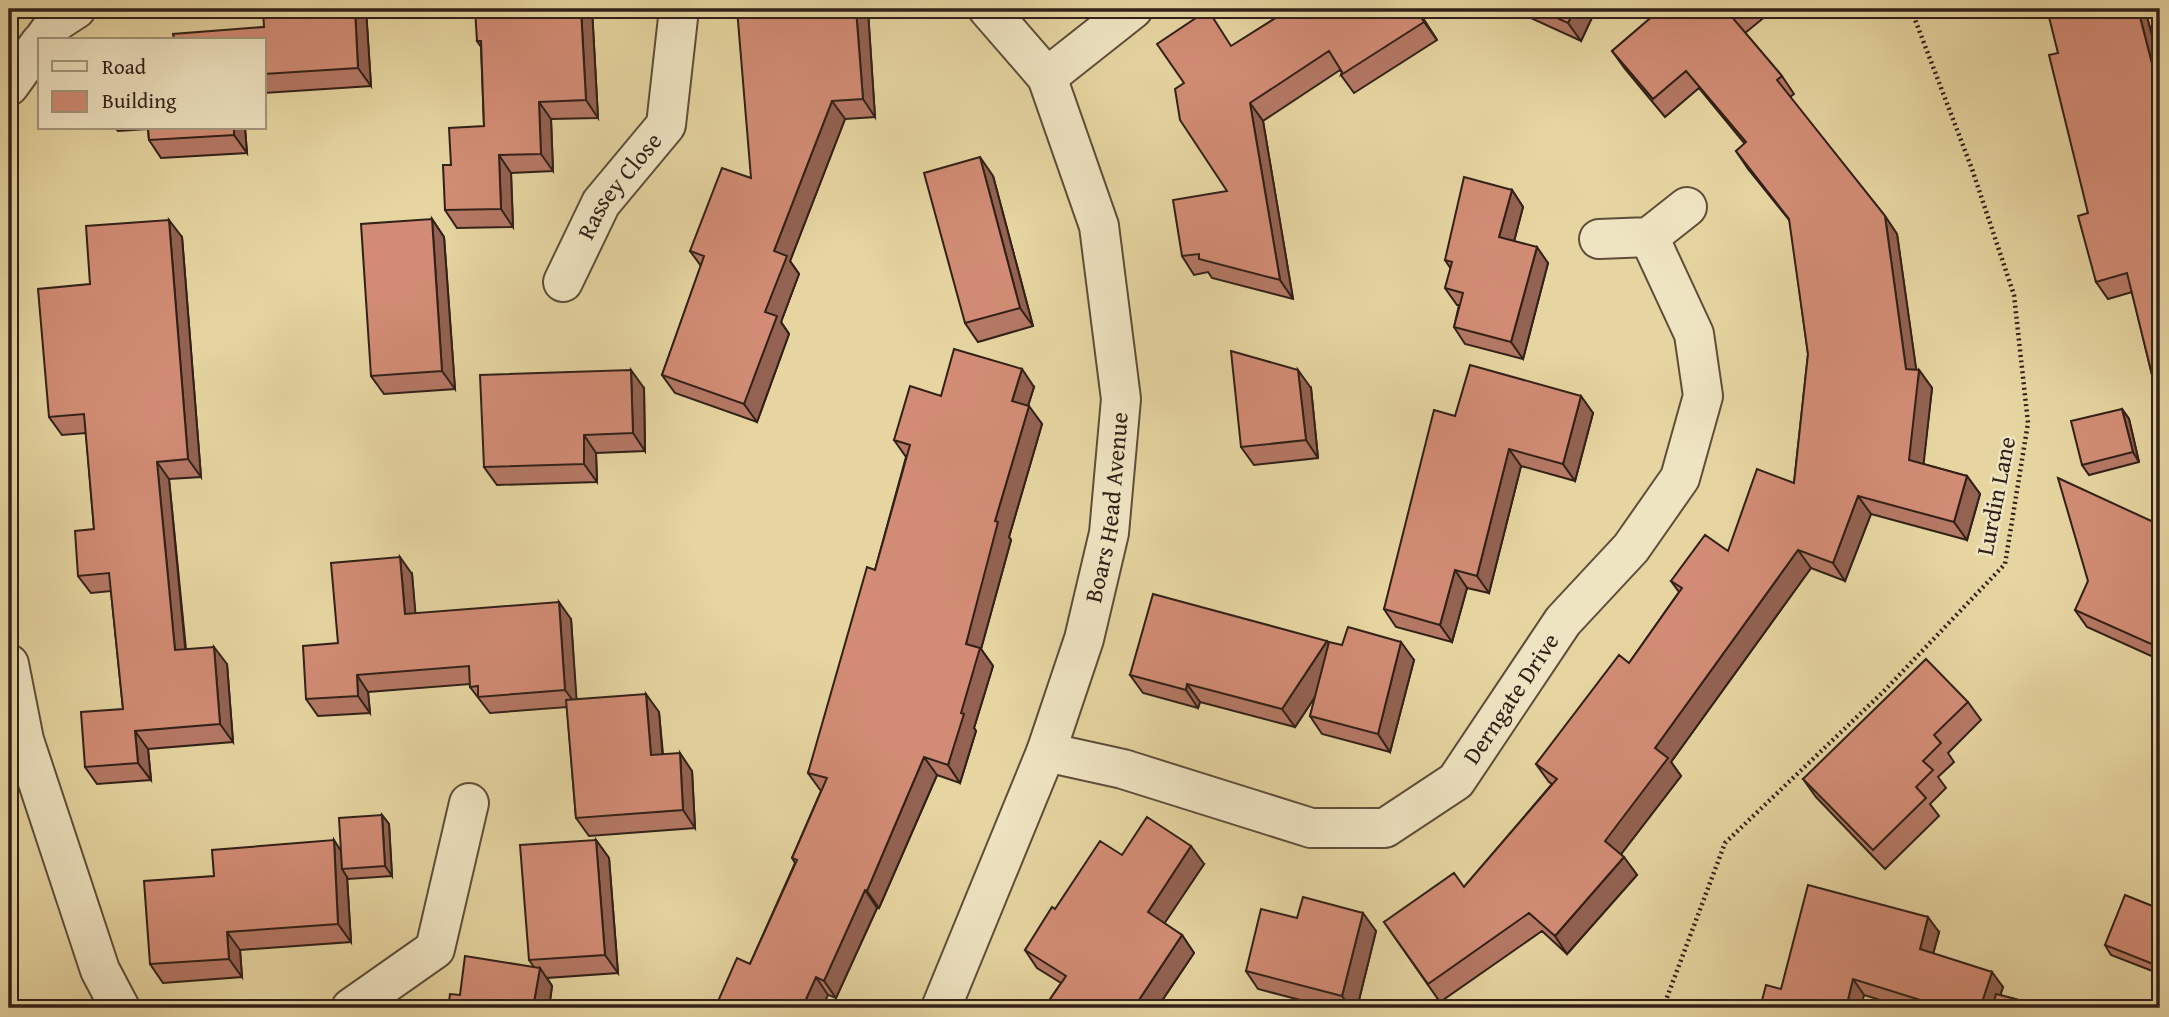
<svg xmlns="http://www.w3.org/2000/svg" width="2169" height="1017" viewBox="0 0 2169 1017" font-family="'Gentium Book Plus',serif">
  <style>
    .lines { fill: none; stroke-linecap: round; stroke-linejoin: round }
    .street-casing { stroke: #5e4d3a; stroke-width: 42 }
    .path { stroke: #312018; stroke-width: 4.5; stroke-dasharray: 2 3.5; stroke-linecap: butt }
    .street { stroke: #efe4c2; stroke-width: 38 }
    .wall { fill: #b57865; stroke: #312018; stroke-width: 2 }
    .shaded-wall { fill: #936252; stroke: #312018; stroke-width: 2 }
    .building { fill: #d28c75; stroke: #312018; stroke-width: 2 }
    .labels { text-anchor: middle; stroke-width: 5; stroke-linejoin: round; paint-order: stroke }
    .street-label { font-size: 24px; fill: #312018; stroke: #efe4c2 }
  </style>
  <rect width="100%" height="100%" fill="#e6d5a1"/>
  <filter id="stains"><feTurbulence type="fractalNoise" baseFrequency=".00286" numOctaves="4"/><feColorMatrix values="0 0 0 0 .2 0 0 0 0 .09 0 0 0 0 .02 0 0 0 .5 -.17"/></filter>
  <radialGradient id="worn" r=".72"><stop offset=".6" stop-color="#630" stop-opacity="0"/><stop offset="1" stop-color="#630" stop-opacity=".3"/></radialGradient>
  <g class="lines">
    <defs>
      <g id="street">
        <path d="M43,40L56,22L76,9"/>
        <path d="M1047,77L1133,9"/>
        <path d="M9,86L40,43"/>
        <path d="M1599,239L1649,237L1687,207"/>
        <path id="s1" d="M563,282L601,203L666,125L679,9"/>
        <path d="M9,664L24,740L100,970L120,1008"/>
        <path id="s2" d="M1046,752L1123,769L1311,828H1385L1456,781L1563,621L1631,548L1680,478L1703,396L1694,334L1649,237"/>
        <path d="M351,1008L435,949L469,803"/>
        <path id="s3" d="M941,1008L1046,752L1084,639L1109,533L1121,399L1099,226L1047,77L988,9"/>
      </g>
    </defs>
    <!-- street casing -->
    <use href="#street" class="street-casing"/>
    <!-- path -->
    <path class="path" d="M1663,1008L1725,843L1883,692L2005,564L2028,423L2014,295L1972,169L1911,9"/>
    <!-- street -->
    <use href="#street" class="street"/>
  </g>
  <!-- wall -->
  <path class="wall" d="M366,9L371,86L264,93V40L174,39L264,27Z
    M592,9L598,118L551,119L553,171L511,173L513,227L457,228L445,210L451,165L484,126L481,47L477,41Z
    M1290,9H1417L1437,40L1354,93L1341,75L1342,72L1340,70L1263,121L1293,299L1212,278L1208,272L1194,275L1182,256L1227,191L1184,83L1232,46Z
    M1511,9H1596L1581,41Z
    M1661,9H1763L1767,15L1745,33L1782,76L1794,94L1790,97L1885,216L1897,234L1916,370H1919L1932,388L1923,464L1967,476L1980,494L1967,540L1871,514L1845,581L1811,568L1671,762L1681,776L1621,854L1637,875L1567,954L1542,931L1440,1002L1384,922L1464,887L1552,784L1549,782L1536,764L1629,663L1679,592L1671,581L1728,551L1794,483L1808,354L1790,221L1748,169L1736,151L1745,144L1699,88L1665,117L1625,69L1612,51Z
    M2145,9L2160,66V391L2154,383L2132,292L2108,299L2096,282L2088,213L2058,53Z
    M868,11L875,117L845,119L790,261L799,274L781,322L789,334L757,422L675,393L662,375L701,266L690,251L751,178Z
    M115,128H245L247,153L161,158L149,140L148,129L118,131Z
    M993,176L1033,326L978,342L965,323Z
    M1512,190L1523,207L1514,241L1548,263L1523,359L1465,344L1454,327L1459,305H1457L1445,288L1451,269L1445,260Z
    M432,219L444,237L455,389L384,394L371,376Z
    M182,237L201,477L169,479L186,649L227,664L233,742L148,749L151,780L97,784L85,767L123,709L111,591L91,593L78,576L94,529L86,433L62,435L49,417L90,284Z
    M1034,387L1028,406L1042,424L1009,537L1011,540L981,649L993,666L974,728L976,731L960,783L937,775L879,908H877L836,998L750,964L795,863L792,858L821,791L808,773L875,570L906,457L894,440L941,396Z
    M644,388L645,451L596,453L597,482L497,485L484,467Z
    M1311,388L1318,458L1254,465L1241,447Z
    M2122,409L2129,419L2139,462L2089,475L2082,465Z
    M1593,413L1575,481L1521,466L1489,593L1467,588L1452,642L1396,627L1384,609L1455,416Z
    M2160,525V660L2087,627L2075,610Z
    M412,574L415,613L571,619L576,699L659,712L663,754L692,771L695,828L589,836L576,818L567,707L490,713L470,687V684L368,692L370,713L318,716L306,699L338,643Z
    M1328,643L1414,660L1390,752L1322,734L1310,716L1315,697L1295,727L1200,702L1198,708L1143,693L1130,675Z
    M1968,702L1981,720L1948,753L1954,762L1938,777L1946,788L1930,804L1939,816L1885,869L1816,797L1803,779Z
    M382,815L389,824L392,876L348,879L347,877L351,942L240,950L242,977L163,983L150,964L214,876L341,850Z
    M596,840L609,858L618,973L547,978L552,986L549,1008H448L460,995L534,967L529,960Z
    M1122,855L1204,864L1164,923L1182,935L1194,953L1157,1008H1044L1061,983L1037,968L1025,950L1055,909Z
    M2160,909V974L2111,955L2105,945Z
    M1297,918L1376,931L1357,1008H1331L1258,989L1246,971Z
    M1939,932L1933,954L2003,987L2000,995L2049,1008H1906L1864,995L1781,989Z"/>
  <!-- shaded-wall -->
  <path class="shaded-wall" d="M355,9H366L371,86L358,68Z
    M581,9H592L598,118L586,100Z
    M856,9H867L868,11L875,117L863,99Z
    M1416,9H1417L1437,40L1424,22Z
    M1575,9H1596L1581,41L1568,23Z
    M2138,9H2145L2160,66V90L2158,87Z
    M832,101L845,119L790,261L799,274L781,322L789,334L757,422L744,404L774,251Z
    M539,102L551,119L553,171L541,154Z
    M1250,103L1263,121L1293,299L1280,280Z
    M234,128H245L247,153L234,135Z
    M499,155L511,173L513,227L501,209Z
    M980,157L993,176L1033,326L1020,308Z
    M1512,190L1523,207L1511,253L1499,237Z
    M1885,216L1897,234L1918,382L1919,370L1932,388L1922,478L1909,460L1906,369Z
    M432,219L444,237L455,389L442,371Z
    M169,220L182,237L201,477L188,459Z
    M1537,247L1548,263L1523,359L1511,342Z
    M1022,369L1034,387L1024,418L1012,401Z
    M631,370L644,388L645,451L633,433Z
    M1298,370L1311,388L1318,458L1306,440Z
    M1581,396L1593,413L1575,481L1563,464Z
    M1029,406L1042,424L1009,537L1011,540L981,649L993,666L974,728L976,731L960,783L948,765L961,713L966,644L995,521Z
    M2122,409L2129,419L2139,462L2133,452Z
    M584,435L596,453L597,482L584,464Z
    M1509,449L1521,466L1489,593L1477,576Z
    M157,462L169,479L187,668L175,650Z
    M1967,476L1980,494L1967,540L1954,522Z
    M1858,496L1871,514L1845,581L1833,563Z
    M1798,550L1811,568L1671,762L1681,776L1618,858L1605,841L1655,748Z
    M400,557L412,574L417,631L405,614Z
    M1455,570L1467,588L1452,642L1440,625Z
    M559,602L571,619L577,706L565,690Z
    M1327,641L1340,659L1295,727L1282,709Z
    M1401,642L1414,660L1390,752L1378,734Z
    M214,647L227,664L233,742L220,724Z
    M357,675L368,692L370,713L358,696Z
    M1187,684L1200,702L1198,708L1186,690Z
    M646,694L659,712L664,774L651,755Z
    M135,731L148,749L151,780L138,763Z
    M680,753L692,771L695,828L683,810Z
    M924,757L937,775L879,908L867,891Z
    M382,815L389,824L392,876L385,866Z
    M334,840L346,859L342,869L347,877L351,942L338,924Z
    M596,840L609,858L618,973L605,955Z
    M1191,846L1204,864L1160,930L1148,912Z
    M1624,857L1637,875L1567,954L1555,936Z
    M865,890L877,908L836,998L824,981Z
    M1363,913L1376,931L1357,1008H1351L1342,996Z
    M1928,917L1939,932L1930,965L1920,949Z
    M227,932L240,950L242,977L229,959Z
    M1182,935L1194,953L1157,1008H1140L1139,1000Z
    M540,968L552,986L549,1008H533Z
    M1992,972L2003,987L1996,1008H1980Z
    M816,977L828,995L822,1008H802Z
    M1853,979L1864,995L1861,1008H1846Z"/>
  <!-- building -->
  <path class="building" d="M263,9H355L358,68L264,74V40H153L174,39L173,34L264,27Z
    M475,9H581L586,100L539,102L541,154L499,155L501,209L445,210L443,165H451L449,128L484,126L481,41H477Z
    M737,9H856L863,99L832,101L774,251L787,256L765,312L777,316L744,404L662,375L704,256L690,251L722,168L751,178Z
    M1290,9H1416L1424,22L1341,75L1342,72L1329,51L1250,103L1280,280L1199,259V254L1182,256L1173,200L1227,191L1180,120L1175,89L1184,83L1157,44L1208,10L1231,46Z
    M1537,9H1575L1568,23Z
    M1661,9H1740L1731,16L1782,76L1777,80L1885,216L1906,369L1919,370L1909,460L1967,476L1954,522L1858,496L1833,563L1798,550L1655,748L1668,758L1605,841L1624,857L1555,936L1529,913L1428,984L1384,922L1454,873L1464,887L1557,779L1536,764L1619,655L1629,663L1682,588L1671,581L1705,535L1728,551L1757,469L1794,483L1808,354L1789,219L1736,151L1746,142L1686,71L1653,99L1612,51Z
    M2047,9H2138L2158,87H2160V381L2154,383L2127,273L2096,282L2078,216L2088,213L2049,55L2058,53Z
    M148,128H234V135L149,140Z
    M980,157L1020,308L965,323L924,173Z
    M1464,177L1512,190L1499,237L1537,247L1511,342L1454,327L1463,293L1445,288L1452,262L1445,260Z
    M432,219L442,371L371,376L361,224Z
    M169,220L188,459L157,462L175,650L214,647L220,724L135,731L138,763L85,767L81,712L123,709L109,573L78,576L75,531L94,529L84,414L49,417L38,289L90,284L86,226Z
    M954,349L1022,369L1012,401L1029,406L995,521L998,522L966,644L980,648L961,713L964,714L948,765L924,757L867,891L865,890L824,981L816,977L802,1008H715L737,958L750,964L797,860L792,858L827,778L808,773L867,567L875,570L910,445L894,440L910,386L941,396Z
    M1231,351L1298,370L1306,440L1241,447Z
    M1470,365L1581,396L1563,464L1509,449L1477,576L1455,570L1440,625L1384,609L1434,410L1455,416Z
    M631,370L633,433L584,435V464L484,467L480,375Z
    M2122,409L2133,452L2082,465L2071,421Z
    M2058,478L2160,525V648L2075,610L2088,581Z
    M400,557L405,614L559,602L565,690L478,697V686L470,687L469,666L357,675L358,696L306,699L303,646L338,643L331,563Z
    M1153,594L1327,641L1282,709L1187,684L1186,690L1130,675Z
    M1348,627L1401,642L1378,734L1310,716L1329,642L1342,645Z
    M1926,659L1968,702L1934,735L1941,743L1923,761L1933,770L1916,787L1926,798L1873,850L1803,779Z
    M646,694L651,755L680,753L683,810L576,818L566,700Z
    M382,815L385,866L342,869L339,818Z
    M1147,817L1191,846L1148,912L1182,935L1139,1000L1144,1003L1140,1008H1044L1066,976L1025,950L1052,907L1055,909L1100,841L1122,855Z
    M334,840L338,924L227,932L229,959L150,964L144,881L214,876L212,850Z
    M596,840L605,955L529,960L520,845Z
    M1808,885L1928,917L1920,949L1992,972L1980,1008H1946L1853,979L1846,1008H1760L1766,985L1781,989Z
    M2125,895L2160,909V960L2158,966L2105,945Z
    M1303,897L1363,913L1342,996L1246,971L1261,909L1297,918Z
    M465,956L540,968L533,1008H448L450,994L460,995Z
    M1996,994L2049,1008H1992Z"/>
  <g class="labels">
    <!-- street labels -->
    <g class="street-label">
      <text dy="8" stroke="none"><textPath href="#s1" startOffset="112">Rassey Close</textPath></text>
      <text transform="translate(1996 496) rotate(-79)" y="8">Lurdin Lane</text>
      <text dy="8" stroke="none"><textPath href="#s3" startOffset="530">Boars Head Avenue</textPath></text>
      <text dy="8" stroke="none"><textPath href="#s2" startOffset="534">Derngate Drive</textPath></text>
    </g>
  </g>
  <!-- margin -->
  <rect width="2169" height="1017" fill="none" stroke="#e6d5a1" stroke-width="35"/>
  <rect x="10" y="10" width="2148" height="996" fill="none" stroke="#312018" stroke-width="3.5"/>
  <rect x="18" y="18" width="2134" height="982" fill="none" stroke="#312018" stroke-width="2"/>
  <!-- legend -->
  <rect x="38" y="38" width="228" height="91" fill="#efe4c2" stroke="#a3967e" stroke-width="2"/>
  <rect x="52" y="61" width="35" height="10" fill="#efe4c2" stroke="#a3967e" stroke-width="2"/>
  <text x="102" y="74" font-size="21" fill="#312018">Road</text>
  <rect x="52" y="91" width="35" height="21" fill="#d28c75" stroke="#a3967e" stroke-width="2"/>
  <text x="102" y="108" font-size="21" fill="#312018">Building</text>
  <rect width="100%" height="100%" filter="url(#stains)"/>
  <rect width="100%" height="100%" fill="url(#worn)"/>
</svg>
